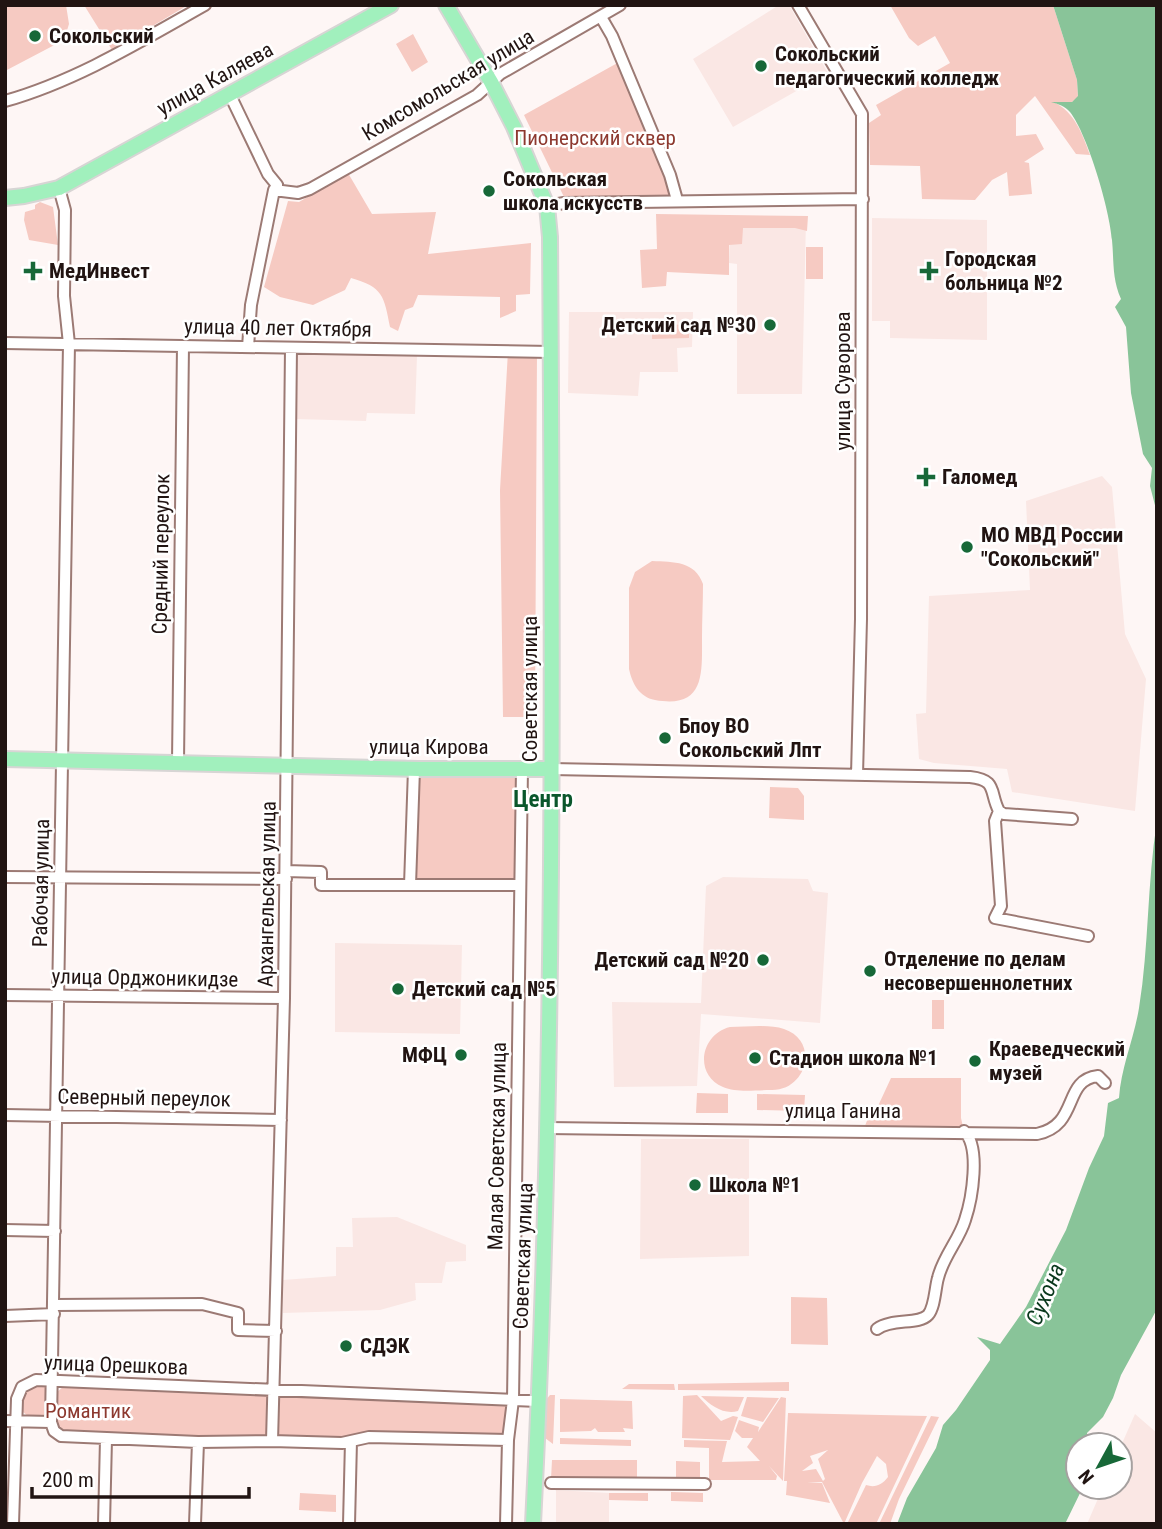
<svg xmlns="http://www.w3.org/2000/svg" width="1162" height="1529" viewBox="0 0 1162 1529" font-family="'Roboto Condensed',sans-serif">
  <style>
    .built { fill: #fae7e4 }
    .green { fill: #f6cac2; fill-rule: evenodd }
    .water { fill: #89c499 }
    .lines { fill: none; stroke-linecap: round; stroke-linejoin: round }
    .minor-casing { stroke: #9c7a74; stroke-width: 14 }
    .major-casing { stroke: #d7d5d4; stroke-width: 18 }
    .minor { stroke: #fff; stroke-width: 10 }
    .major { stroke: #a1f0bd; stroke-width: 14 }
    .poi-dot { fill: #176838; stroke: #fff; stroke-width: 2.5 }
    .labels { text-anchor: middle; stroke-width: 5; stroke-linejoin: round; paint-order: stroke }
    .poi-label { font-size: 21px; font-weight: bold; fill: #211412; stroke: #fff; text-anchor: start }
    .street-label { font-size: 21px; fill: #211412; stroke: #fff }
    .park-label { font-size: 21px; fill: #8d392f; stroke: #fff }
    .neighbourhood-label { font-size: 23px; font-weight: bold; fill: #0a572c; stroke: #fff }
    .water-label { font-size: 23px; font-style: italic; fill: #09381c; stroke: #fff }
  </style>
  <rect width="100%" height="100%" fill="#fef6f5"/>
  <!-- built -->
  <path class="built" d="M779,5H789L828,73L733,127L693,59Z
    M872,218L987,220V340L890,338V321H872Z
    M806,220L802,394H737V264L729,263L730,222Z
    M569,312H693L692,347L677,348L678,372H640L638,396L568,393Z
    M296,354L417,356L415,414L367,413L366,421L296,419Z
    M1102,476L1112,487L1125,634L1146,679L1135,811L1012,792L1007,769L934,763L919,759L916,714L926,713L929,596L1030,590L1026,501Z
    M723,877L808,879L813,891L828,893L820,1023L701,1014L697,1086L614,1087L612,1002L701,1003L706,886Z
    M335,943L462,945L460,1034L335,1032Z
    M641,1139H749V1256L640,1259Z
    M397,1217L466,1245V1261L446,1262L442,1283H415L416,1300L380,1310L283,1313V1280L336,1276V1247H353L352,1218Z
    M1135,1414L1157,1433V1524H1087L1103,1487H1120V1448Z
    M556,1490L609,1493V1524H556Z"/>
  <!-- green -->
  <path class="green" d="M5,5H66L69,24L64,40L5,71Z
    M84,5H188L112,50Z
    M890,5H1053L1077,80L1078,97L1072,102H1054C1075,113 1082,133 1090,155L1076,154L1035,96L1016,115V136L1036,134L1044,149L1024,162L1029,163L1032,194L1009,196L1007,172L992,180L975,200L922,199L920,166L870,165L869,123L881,115L876,105L950,63L935,36L918,46L909,38Z
    M413,34L428,62L412,72L396,44Z
    M621,61L668,176L672,197L565,199L524,115Z
    M348,173L372,214L436,212L428,254L531,243L530,294L516,295V311L500,318V297L418,295L413,307L405,310L398,331L390,327C384,296 383,287 351,278L345,290L313,305L280,297L264,287L288,201L299,202Z
    M40,202L53,207L58,245L29,240L24,220L25,212L35,209V205Z
    M656,214L808,216L807,231L795,228H743L742,244L729,245V275L667,272L666,286L642,288L640,250L657,249Z
    M806,247H823V279H806Z
    M689,324V338L652,339V326Z
    M508,351L537,352L535,717H503L500,490Z
    M652,561C674,562 695,561 703,584C703,602 702,620 702,638C702,674 705,709 655,700C639,697 632,683 629,669V588L635,572Z
    M518,772L515,882L412,881L418,774Z
    M770,787L798,788L804,796V820L769,818Z
    M932,1000H944V1029H932Z
    M730,1027C746,1027 768,1024 784,1029C820,1041 807,1091 771,1090C757,1090 736,1093 723,1087C693,1074 701,1034 730,1027Z
    M891,1078H961V1118L964,1131H863L870,1113L878,1106Z
    M697,1093L728,1094V1113H696Z
    M757,1094L805,1095L804,1111L757,1110Z
    M791,1297L827,1298L828,1345L791,1344Z
    M789,1382V1391L678,1390V1384Z
    M629,1384H674L675,1390L622,1389Z
    M29,1385L47,1387L46,1416H28L23,1412V1390Z
    M63,1387L267,1395L270,1399L268,1434L263,1438L60,1433L56,1428L57,1392Z
    M276,1395L506,1405L505,1436L333,1439L278,1437L275,1433Z
    M550,1395H555L553,1444L545,1438V1401Z
    M697,1395L721,1421L733,1416L738,1417L730,1440L682,1438L683,1396Z
    M701,1396L744,1397L738,1411C724,1415 711,1406 701,1396Z
    M747,1397L779,1398L763,1422L741,1416Z
    M781,1397L786,1398L783,1481L769,1466L777,1476L776,1480H709V1448L684,1447V1440L727,1441L722,1462L760,1461L747,1447L753,1438H742L735,1431L739,1420L759,1427L758,1432Z
    M560,1399L632,1401L633,1429L623,1428L625,1432H598L595,1428L591,1431L560,1432Z
    M788,1413L927,1416L876,1524H847L866,1485C875,1488 882,1485 888,1477L886,1464L877,1456L862,1483L844,1524L822,1482H807L822,1483L830,1503L786,1495L787,1481H784ZM828,1450L818,1459L825,1479L823,1481L816,1469L802,1471L813,1463L810,1456Z
    M931,1416L939,1417L899,1499L890,1524H879Z
    M560,1438L631,1440V1446L560,1444Z
    M552,1460H637V1480L551,1479Z
    M676,1461L700,1462V1480L676,1479Z
    M671,1492L703,1493V1502L671,1501Z
    M300,1493L336,1495V1512L299,1510Z
    M609,1493H648V1501L609,1500Z"/>
  <!-- water -->
  <path class="water" d="M1053,5H1157V513L1150,486L1152,468L1143,454L1131,393L1126,327L1115,307L1121,299C1112,279 1114,261 1112,240C1110,211 1088,135 1070,112C1065,106 1058,104 1051,102H1072L1078,96L1077,80Z
    M1157,821V1309L1121,1375L1113,1398L1103,1417L1087,1433L1088,1445H1078V1487H1083L1065,1524H897L907,1498L936,1448L943,1425L956,1410L990,1360V1350L977,1337L1000,1344L1026,1307L1066,1230L1089,1168L1104,1136L1108,1103L1119,1098C1121,1067 1134,1039 1139,1008C1149,946 1147,883 1157,821Z"/>
  <g class="lines">
    <defs>
      <path id="minor" d="M798,5L862,114L861,619L857,775
        M601,17L612,36L670,175L677,200
        M230,95L268,174L277,185L274,190L298,193L310,189L477,95L500,74L620,5
        M5,101C76,81 141,41 205,5
        M59,188L65,210L64,296L69,344L51,1422L54,1431L61,1436L198,1442L272,1441L342,1443L369,1437L508,1440
        M547,206L564,203L863,199
        M5,343L551,352
        M248,347L251,305L274,190
        M178,762L183,346
        M551,769L970,777C998,780 989,792 999,811
        M999,811L995,821L1001,906L995,918L1088,936
        M999,811L1004,814L1072,819
        M286,871L321,872V885H520
        M5,877L286,879
        M410,885L414,769
        M5,995L284,998
        M5,1115L281,1120
        M547,1128L1037,1134C1080,1125 1062,1080 1098,1076L1105,1083
        M5,1230L55,1231
        M54,1305L202,1304L238,1313V1330L276,1331
        M5,1316L54,1314
        M877,1329C891,1318 919,1325 928,1315C935,1307 935,1288 938,1278C943,1257 959,1240 965,1220C972,1199 981,1147 964,1131
        M5,1421L51,1422
        M272,1441L284,998L291,348
        M551,1483L705,1484
        M13,1524L17,1399L22,1387L36,1380L538,1401
        M104,1524L106,1439
        M195,1524L198,1442
        M349,1524L351,1441
        M506,1524L508,1440L513,1400L522,769"/>
      <path id="major" d="M446,5L491,82L514,127L547,206L550,237C553,666 555,1095 533,1524
        M5,198L24,196L59,188L391,5
        M5,759L419,769H551"/>
    </defs>
    <!-- minor casing -->
    <use href="#minor" class="minor-casing"/>
    <!-- major casing -->
    <use href="#major" class="major-casing"/>
    <!-- minor -->
    <use href="#minor" class="minor"/>
    <!-- major -->
    <use href="#major" class="major"/>
  </g>
  <!-- markers -->
  <g class="poi-dot">
    <circle cx="35" cy="36" r="7"/>
    <circle cx="761" cy="66" r="7"/>
    <circle cx="489" cy="191" r="7"/>
    <path d="M29.5 260.5h7v7h7v7h-7v7h-7v-7h-7v-7h7z"/>
    <path d="M925.5 260.5h7v7h7v7h-7v7h-7v-7h-7v-7h7z"/>
    <circle cx="770" cy="325" r="7"/>
    <path d="M922.5 466.5h7v7h7v7h-7v7h-7v-7h-7v-7h7z"/>
    <circle cx="967" cy="547" r="7"/>
    <circle cx="665" cy="738" r="7"/>
    <circle cx="763" cy="960" r="7"/>
    <circle cx="870" cy="971" r="7"/>
    <circle cx="398" cy="989" r="7"/>
    <circle cx="461" cy="1055" r="7"/>
    <circle cx="755" cy="1058" r="7"/>
    <circle cx="975" cy="1061" r="7"/>
    <circle cx="695" cy="1185" r="7"/>
    <circle cx="346" cy="1346" r="7"/>
  </g>
  <g class="labels">
    <!-- poi labels -->
    <g class="poi-label">
      <text x="49" y="43">Сокольский</text>
      <text x="775" y="61">Сокольский<tspan x="775" dy="24">педагогический колледж</tspan></text>
      <text x="503" y="186">Сокольская<tspan x="503" dy="24">школа искусств</tspan></text>
      <text x="945" y="266">Городская<tspan x="945" dy="24">больница №2</tspan></text>
      <text x="49" y="278">МедИнвест</text>
      <text x="756" y="332" text-anchor="end">Детский сад №30</text>
      <text x="942" y="484">Галомед</text>
      <text x="981" y="542">МО МВД России<tspan x="981" dy="24">"Сокольский"</tspan></text>
      <text x="679" y="733">Бпоу ВО<tspan x="679" dy="24">Сокольский Лпт</tspan></text>
      <text x="884" y="966">Отделение по делам<tspan x="884" dy="24">несовершеннолетних</tspan></text>
      <text x="749" y="967" text-anchor="end">Детский сад №20</text>
      <text x="412" y="996">Детский сад №5</text>
      <text x="989" y="1056">Краеведческий<tspan x="989" dy="24">музей</tspan></text>
      <text x="447" y="1062" text-anchor="end">МФЦ</text>
      <text x="769" y="1065">Стадион школа №1</text>
      <text x="709" y="1192">Школа №1</text>
      <text x="360" y="1353">СДЭК</text>
    </g>
    <!-- street labels -->
    <g class="street-label">
      <text transform="translate(215 79) rotate(-29)" y="7">улица Каляева</text>
      <text transform="translate(448 85) rotate(-31)" y="7">Комсомольская улица</text>
      <text transform="translate(278 328) rotate(1)" y="7">улица 40 лет Октября</text>
      <text transform="translate(843 381) rotate(-90)" y="7">улица Суворова</text>
      <text transform="translate(161 554) rotate(-89)" y="7">Средний переулок</text>
      <text transform="translate(530 689) rotate(-90)" y="7">Советская улица</text>
      <text x="429" y="754">улица Кирова</text>
      <text transform="translate(41 883) rotate(-89)" y="7">Рабочая улица</text>
      <text transform="translate(267 894) rotate(-89)" y="7">Архангельская улица</text>
      <text transform="translate(145 978) rotate(1)" y="7">улица Орджоникидзе</text>
      <text transform="translate(144 1098) rotate(1)" y="7">Северный переулок</text>
      <text x="843" y="1118">улица Ганина</text>
      <text transform="translate(497 1146) rotate(-89)" y="7">Малая Советская улица</text>
      <text transform="translate(523 1256) rotate(-88)" y="7">Советская улица</text>
      <text transform="translate(116 1365) rotate(2)" y="7">улица Орешкова</text>
    </g>
    <!-- park labels -->
    <g class="park-label">
      <text x="595" y="145">Пионерский сквер</text>
      <text x="88" y="1418">Романтик</text>
    </g>
    <!-- neighbourhood labels -->
    <g class="neighbourhood-label">
      <text x="543" y="807">Центр</text>
    </g>
    <!-- water labels -->
    <g class="water-label">
      <text transform="translate(1045 1294) rotate(-67)" y="8">Сухона</text>
    </g>
  </g>
  <!-- border -->
  <rect width="1162" height="1529" fill="none" stroke="#211412" stroke-width="14"/>
  <!-- north arrow -->
  <g transform="translate(1099 1466) rotate(230)"><circle r="33" fill="#ffffff" stroke="#a6a1a0" stroke-width="2"/>
  <path d="M0-5L12 26L0 18L-12 26Z" fill="#176838"/>
  <text y="-10" font-size="19" font-weight="bold" text-anchor="middle" fill="#211412">N</text>
  </g>
  <!-- scale -->
  <path d="M32 1487v10h217v-10" fill="none" stroke="#211412" stroke-width="3.5"/>
  <text x="42" y="1487" font-size="21" fill="#211412" stroke="#ffffff" stroke-width="5" paint-order="stroke">200 m</text>
</svg>
